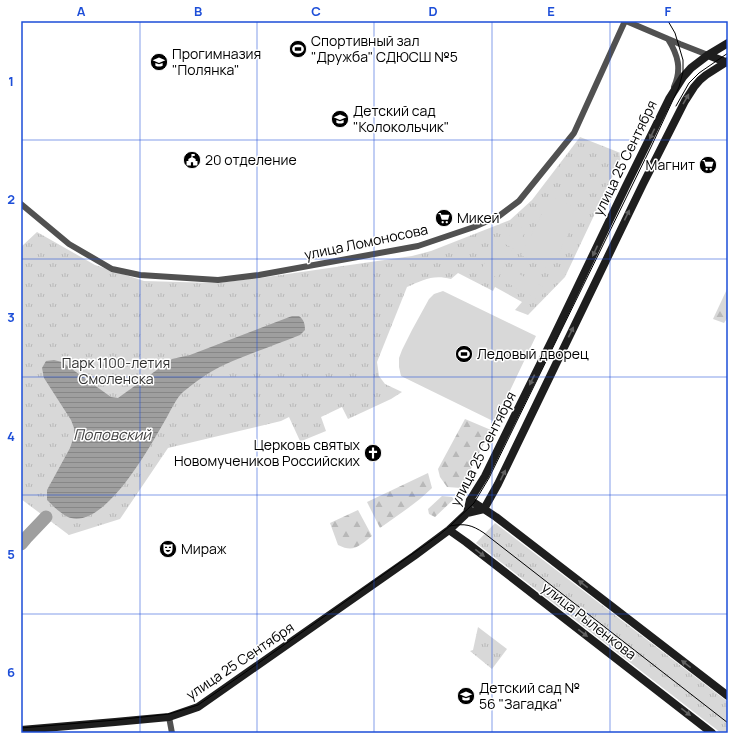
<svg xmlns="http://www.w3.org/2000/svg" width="749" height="754" viewBox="0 0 749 754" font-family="Manrope,sans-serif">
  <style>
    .grass { fill: url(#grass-tufts) }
    .forest { fill: url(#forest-firs) }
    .garden { fill: #d8d8d8 }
    .water { fill: url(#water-rules) }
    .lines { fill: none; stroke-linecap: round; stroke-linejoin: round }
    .river { stroke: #9f9f9f; stroke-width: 13 }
    .street { stroke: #515151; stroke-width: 6 }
    .secondary { stroke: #1e1e1e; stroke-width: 8 }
    .tram { stroke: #000; stroke-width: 1 }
    .oneway { fill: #626262 }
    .grid { fill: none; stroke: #1d4ed8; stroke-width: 1; stroke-opacity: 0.55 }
    .labels { text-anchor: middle; stroke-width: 3; stroke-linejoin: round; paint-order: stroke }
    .poi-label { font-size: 14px; fill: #000; stroke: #fff; text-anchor: start }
    .street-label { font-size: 14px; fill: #000; stroke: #fff }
    .park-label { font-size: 14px; fill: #2f2f2f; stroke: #fff }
    .water-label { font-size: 15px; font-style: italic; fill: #404040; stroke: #fff }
    .neatline { fill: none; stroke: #1d4ed8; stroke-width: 1.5 }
    .grid-label { font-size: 13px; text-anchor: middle; font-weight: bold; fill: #1d4ed8 }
  </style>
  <defs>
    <pattern id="grass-tufts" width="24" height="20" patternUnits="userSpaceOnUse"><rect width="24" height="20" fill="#d8d8d8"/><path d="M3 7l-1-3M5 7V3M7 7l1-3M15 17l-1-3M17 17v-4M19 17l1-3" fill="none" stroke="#b8b8b8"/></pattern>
    <pattern id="forest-firs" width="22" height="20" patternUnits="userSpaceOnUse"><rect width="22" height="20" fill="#d8d8d8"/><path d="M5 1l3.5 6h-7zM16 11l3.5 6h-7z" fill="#b8b8b8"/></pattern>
    <pattern id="water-rules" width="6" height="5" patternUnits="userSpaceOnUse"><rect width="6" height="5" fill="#9f9f9f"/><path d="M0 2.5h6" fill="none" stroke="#878787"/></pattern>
  </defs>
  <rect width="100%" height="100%" fill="#fff"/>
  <!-- grass -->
  <path class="grass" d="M580,137L623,154L565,277L528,315L515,310L522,302L495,287L493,291L458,273L451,279C433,274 423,280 407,287L377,362L379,376L385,384L402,392L391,399L348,419L342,407L321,417L326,431L304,440L300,441L289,417L281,421L168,448L120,519L69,535L21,499V247L37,232L95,265L144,281L216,283L260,278L412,256L431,251L510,220L532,200Z
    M495,523L728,702V733H721L476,543Z
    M478,627L507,649L492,669L470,651L473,650Z"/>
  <!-- forest -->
  <path class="forest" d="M728,287V317L724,323L713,319Z
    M465,419L491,430L461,488L447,487L440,477L438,469Z
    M428,473L432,488C417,503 398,515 380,528L367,502Z
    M442,496L452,497L454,499L435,517L429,514L428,509Z
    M358,510L372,536C359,546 354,553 338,545L330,523Z"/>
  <!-- garden -->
  <path class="garden" d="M551,196L580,211L550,270L521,255Z
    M515,225L526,230L516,250L505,244Z
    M496,241L512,249L498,278L481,270Z
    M513,271L546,288L539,300L507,283Z
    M443,291L536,336L495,422L401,376L399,367V358L402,350L412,330L429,299L434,294Z"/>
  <!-- water -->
  <path class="water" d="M292,316H299C304,320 305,324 305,330L300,335C276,345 250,353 226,364C212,370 195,382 183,392C177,397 171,410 167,417C152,443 107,527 71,518C63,516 53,506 47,500V490L70,448L74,436V428L71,420L44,378L42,368L46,361L54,360L62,362L111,397L118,398L172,359L190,355Z"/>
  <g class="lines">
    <!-- river -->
    <path class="river" d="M21,544L26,538L46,517"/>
    <!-- street -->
    <path class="street" d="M626,21L680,44L708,55
      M668,39C678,55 682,69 674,87
      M21,204L69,244L112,269L140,275L218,280L259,275L418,246L474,227L499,216L519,201L574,133L625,21
      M169,717L172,733"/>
    <!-- secondary -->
    <path class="secondary" d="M708,55L728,63
      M470,500L496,517L728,696
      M467,513L484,509L498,484L643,184L685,101L694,87L700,80L706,75L728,61
      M449,530L466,542L712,733
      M21,730L115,722L169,717L198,707L414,556L449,530L467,513L470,500L485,476L510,425L553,338L625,188L669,99L683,77L691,68L708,55L728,43"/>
    <!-- tram -->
    <path class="tram" d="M676,106L689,83L699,73L728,53
      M450,526C465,523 472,525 484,533L728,723
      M21,728L116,720L169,714L198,705L243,674L439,535L450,526L474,503L489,478L651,147L679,87L683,72V60L675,33L668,21"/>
  </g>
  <!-- one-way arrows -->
  <defs><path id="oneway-solid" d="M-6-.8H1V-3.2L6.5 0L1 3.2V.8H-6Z"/></defs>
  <g class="oneway">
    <use href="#oneway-solid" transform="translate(686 99) rotate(-60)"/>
    <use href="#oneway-solid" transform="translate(652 134) rotate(116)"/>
    <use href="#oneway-solid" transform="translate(627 215) rotate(-64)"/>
    <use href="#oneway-solid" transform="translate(595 251) rotate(115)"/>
    <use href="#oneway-solid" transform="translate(571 332) rotate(-64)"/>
    <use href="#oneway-solid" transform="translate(532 380) rotate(116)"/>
    <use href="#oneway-solid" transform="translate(503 475) rotate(-64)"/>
    <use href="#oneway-solid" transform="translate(480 553) rotate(38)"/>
    <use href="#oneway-solid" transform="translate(583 584) rotate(-142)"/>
    <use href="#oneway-solid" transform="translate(583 633) rotate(38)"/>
    <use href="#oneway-solid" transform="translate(686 664) rotate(-142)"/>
    <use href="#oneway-solid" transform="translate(686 712) rotate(38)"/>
  </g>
  <!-- grid -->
  <path class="grid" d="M140,21V733M257,21V733M374,21V733M492,21V733M610,21V733M21,140H728M21,259H728M21,377H728M21,495H728M21,614H728"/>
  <!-- icons -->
  <defs>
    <symbol id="stadium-disc" viewBox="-11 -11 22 22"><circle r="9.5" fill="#000" stroke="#fff"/><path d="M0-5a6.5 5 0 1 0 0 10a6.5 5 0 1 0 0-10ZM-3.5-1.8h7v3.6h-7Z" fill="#fff"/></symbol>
    <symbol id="school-disc" viewBox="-11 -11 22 22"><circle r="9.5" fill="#000" stroke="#fff"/><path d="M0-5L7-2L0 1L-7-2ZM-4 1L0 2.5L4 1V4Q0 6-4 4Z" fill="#fff"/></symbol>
    <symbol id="civic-disc" viewBox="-11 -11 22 22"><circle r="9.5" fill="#000" stroke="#fff"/><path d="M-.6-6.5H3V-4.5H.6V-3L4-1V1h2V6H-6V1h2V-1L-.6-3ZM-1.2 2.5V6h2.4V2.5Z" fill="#fff"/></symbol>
    <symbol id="supermarket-disc" viewBox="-11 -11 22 22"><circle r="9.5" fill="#000" stroke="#fff"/><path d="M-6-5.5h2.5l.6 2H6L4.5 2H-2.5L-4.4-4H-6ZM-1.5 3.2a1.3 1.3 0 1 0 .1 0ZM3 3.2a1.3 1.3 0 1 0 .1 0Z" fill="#fff"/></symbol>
    <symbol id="church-disc" viewBox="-11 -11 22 22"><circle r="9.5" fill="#000" stroke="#fff"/><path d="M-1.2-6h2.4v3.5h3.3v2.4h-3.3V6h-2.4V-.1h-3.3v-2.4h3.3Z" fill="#fff"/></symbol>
    <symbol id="theatre-disc" viewBox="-11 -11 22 22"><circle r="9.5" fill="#000" stroke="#fff"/><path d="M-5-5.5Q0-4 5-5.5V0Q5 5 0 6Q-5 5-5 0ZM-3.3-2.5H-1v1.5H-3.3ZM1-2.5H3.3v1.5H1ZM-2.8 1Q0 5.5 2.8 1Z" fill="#fff"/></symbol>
  </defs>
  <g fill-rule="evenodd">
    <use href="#stadium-disc" x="288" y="39" width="20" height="20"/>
    <use href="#school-disc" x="149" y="52" width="20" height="20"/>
    <use href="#school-disc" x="330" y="109" width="20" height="20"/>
    <use href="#civic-disc" x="182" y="150" width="20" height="20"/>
    <use href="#supermarket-disc" x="698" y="155" width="20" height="20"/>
    <use href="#supermarket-disc" x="434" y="208" width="20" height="20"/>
    <use href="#stadium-disc" x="454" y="344" width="20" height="20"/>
    <use href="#church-disc" x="363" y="443" width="20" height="20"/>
    <use href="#theatre-disc" x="158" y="539" width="20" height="20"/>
    <use href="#school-disc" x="456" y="686" width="20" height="20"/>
  </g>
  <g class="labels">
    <!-- poi labels -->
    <g class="poi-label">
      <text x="311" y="46">Спортивный зал<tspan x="311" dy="16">"Дружба" СДЮСШ №5</tspan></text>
      <text x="172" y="59">Прогимназия<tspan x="172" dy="16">"Полянка"</tspan></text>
      <text x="353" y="116">Детский сад<tspan x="353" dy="16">"Колокольчик"</tspan></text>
      <text x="205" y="165">20 отделение</text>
      <text x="695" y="170" text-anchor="end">Магнит</text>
      <text x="457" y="223">Микей</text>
      <text x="477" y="359">Ледовый дворец</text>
      <text x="360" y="450" text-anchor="end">Церковь святых<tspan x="360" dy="16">Новомучеников Российских</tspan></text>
      <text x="181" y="554">Мираж</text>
      <text x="479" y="693">Детский сад №<tspan x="479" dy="16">56 "Загадка"</tspan></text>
    </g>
    <!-- street labels -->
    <g class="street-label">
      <text transform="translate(625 158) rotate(-64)" y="5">улица 25 Сентября</text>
      <text transform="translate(366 242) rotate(-12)" y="5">улица Ломоносова</text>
      <text transform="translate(483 449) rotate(-63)" y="5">улица 25 Сентября</text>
      <text transform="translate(589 621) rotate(38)" y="5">улица Рыленкова</text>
      <text transform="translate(240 661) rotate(-34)" y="5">улица 25 Сентября</text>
    </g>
    <!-- park labels -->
    <g class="park-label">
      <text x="116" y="368">Парк 1100-летия<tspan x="116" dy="16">Смоленска</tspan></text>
    </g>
    <!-- water labels -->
    <g class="water-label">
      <text x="112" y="440">Поповский</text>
    </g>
  </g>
  <!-- border -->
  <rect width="749" height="754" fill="none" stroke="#ffffff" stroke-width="44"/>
  <rect x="22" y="22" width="705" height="710" class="neatline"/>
  <g class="grid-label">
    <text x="81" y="16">A</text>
    <text x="198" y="16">B</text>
    <text x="316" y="16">C</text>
    <text x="433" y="16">D</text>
    <text x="551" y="16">E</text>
    <text x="668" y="16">F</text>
    <text x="11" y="86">1</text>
    <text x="11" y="204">2</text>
    <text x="11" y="322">3</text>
    <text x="11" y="441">4</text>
    <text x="11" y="559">5</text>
    <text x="11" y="677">6</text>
  </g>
</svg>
